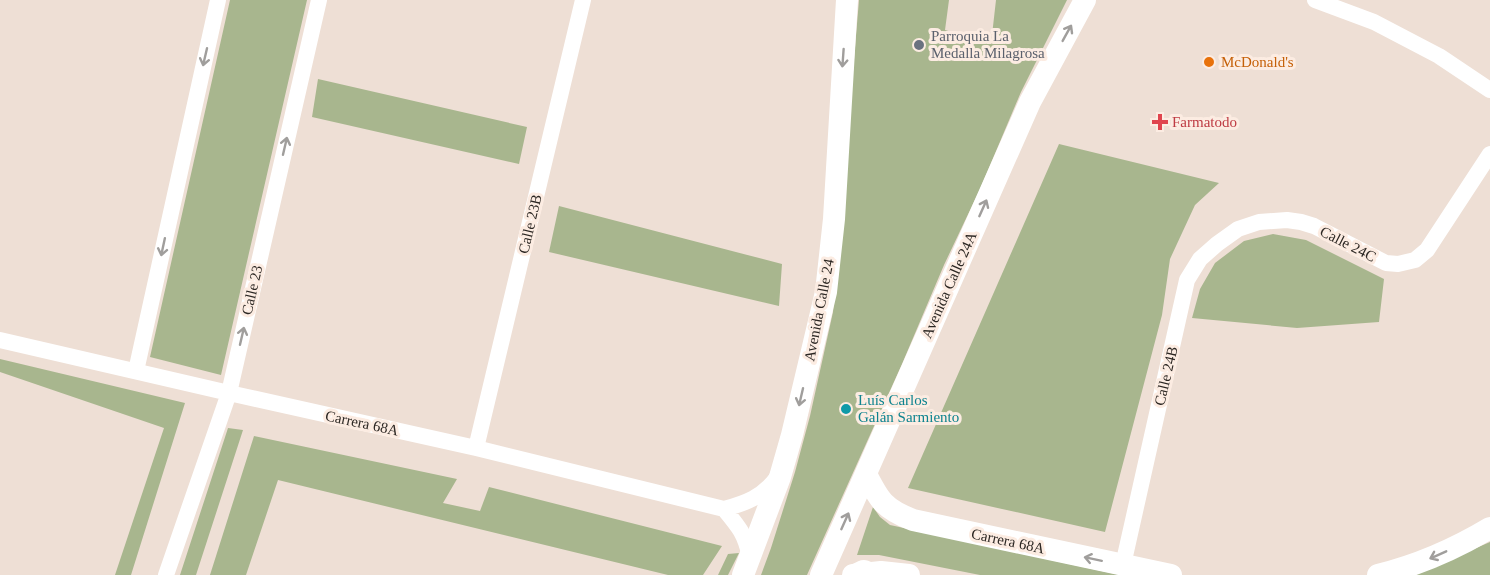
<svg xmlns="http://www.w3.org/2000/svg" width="1490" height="575" viewBox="0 0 1490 575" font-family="'Times New Roman',serif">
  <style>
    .green { fill: #a8b68e }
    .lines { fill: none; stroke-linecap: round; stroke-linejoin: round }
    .street { stroke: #fff; stroke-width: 16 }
    .secondary { stroke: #fff; stroke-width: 22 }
    .primary { stroke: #fff; stroke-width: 26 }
    .oneway { stroke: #a09e9c }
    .worship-dot { fill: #6b7280; stroke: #fcece2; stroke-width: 2 }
    .food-dot { fill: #e8710a; stroke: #fcece2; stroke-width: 2 }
    .health-dot { fill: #e0444e; stroke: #fcece2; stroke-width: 2 }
    .culture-dot { fill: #0f9aa8; stroke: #fcece2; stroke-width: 2 }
    .labels { text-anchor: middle; stroke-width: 6; stroke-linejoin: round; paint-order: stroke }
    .worship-label { font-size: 15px; fill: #5b616d; stroke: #fcece2; text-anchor: start }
    .food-label { font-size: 15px; fill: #c56008; stroke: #fcece2; text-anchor: start }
    .health-label { font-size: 15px; fill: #be3a42; stroke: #fcece2; text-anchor: start }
    .street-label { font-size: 15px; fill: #2c2723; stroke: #fcece2 }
    .culture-label { font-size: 15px; fill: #0d838f; stroke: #fcece2; text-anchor: start }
  </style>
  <rect width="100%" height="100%" fill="#eedfd5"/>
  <!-- green -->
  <path class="green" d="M230,0H307L221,375L150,357Z
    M859,0H949L945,30L991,44L996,0H1067L1021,92L980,189L944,265L902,364L807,575H761L771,548L795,472L810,416L833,312Z
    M318,79L527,127L519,164L312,117Z
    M1059,144L1219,183L1195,205L1170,259L1162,315L1105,532L908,488Z
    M559,206L782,264L779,306L549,252Z
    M1273,234L1306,240L1384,279L1379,322L1297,328L1192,318L1200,289L1215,263L1244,241Z
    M0,359L185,403L131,575H115L164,428L0,372Z
    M228,428L243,430L196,575H180Z
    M254,436L457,479L443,503L480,511L489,487L722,546L703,575H668L278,480L246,575H210Z
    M873,507L880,517L890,525L1120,575H980L879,555H857Z
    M1490,542V575H1414Z
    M739,553L728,575H718L728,554Z"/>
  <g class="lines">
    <!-- street -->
    <path class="street" d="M1315,0L1374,22L1439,56L1490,90
      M0,340L229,393L476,448L724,509C746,503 762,497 776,479
      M136,371L218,0
      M476,448L583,0
      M724,509C739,527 745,534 750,557
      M1123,565L1187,280L1200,259L1217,244L1238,229L1259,222L1287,220L1301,222L1314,226L1386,263L1398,264L1415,260L1427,250L1490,154
      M166,575L229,393L319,0"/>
    <!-- secondary -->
    <path class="secondary" d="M866,474C879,500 884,509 913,520L1171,575
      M743,575L780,477L792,435L826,292L834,219L847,0
      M821,575L1030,102L1085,0
      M853,575L881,572L909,575
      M1378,575C1419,565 1455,549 1490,528"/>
    <!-- primary -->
    <path class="primary" d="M860,575L864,573"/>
  </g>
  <!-- one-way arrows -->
  <defs><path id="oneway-shaft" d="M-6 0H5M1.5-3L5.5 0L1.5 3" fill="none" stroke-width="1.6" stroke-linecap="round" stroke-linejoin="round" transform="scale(1.5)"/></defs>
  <g class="oneway">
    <use href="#oneway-shaft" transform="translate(1067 33) rotate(-61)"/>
    <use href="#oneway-shaft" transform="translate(205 57) rotate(103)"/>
    <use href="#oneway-shaft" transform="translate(843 58) rotate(94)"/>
    <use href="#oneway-shaft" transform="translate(285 146) rotate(-77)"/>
    <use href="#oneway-shaft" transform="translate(983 208) rotate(-66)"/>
    <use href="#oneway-shaft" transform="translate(163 247) rotate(102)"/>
    <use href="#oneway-shaft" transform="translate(242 336) rotate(-77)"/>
    <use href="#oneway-shaft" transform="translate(801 397) rotate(103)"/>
    <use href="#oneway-shaft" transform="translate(845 521) rotate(-66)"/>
    <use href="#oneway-shaft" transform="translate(1438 555) rotate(156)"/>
    <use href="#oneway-shaft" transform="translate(1093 559) rotate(-168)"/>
  </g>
  <!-- markers -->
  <circle class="worship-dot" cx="919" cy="45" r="6"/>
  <circle class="food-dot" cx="1209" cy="62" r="6"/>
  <path class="health-dot" d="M1157 113h6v6h6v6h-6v6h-6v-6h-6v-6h6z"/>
  <circle class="culture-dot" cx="846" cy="409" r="6"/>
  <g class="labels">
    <!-- worship labels -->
    <g class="worship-label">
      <text x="931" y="41">Parroquia La<tspan x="931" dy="17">Medalla Milagrosa</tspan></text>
    </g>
    <!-- food labels -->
    <g class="food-label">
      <text x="1221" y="67">McDonald's</text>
    </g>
    <!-- health labels -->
    <g class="health-label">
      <text x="1172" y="127">Farmatodo</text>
    </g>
    <!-- street labels -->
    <g class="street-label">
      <text transform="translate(530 224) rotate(-77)" y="5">Calle 23B</text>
      <text transform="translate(1348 244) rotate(27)" y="5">Calle 24C</text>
      <text transform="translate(949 285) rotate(-66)" y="5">Avenida Calle 24A</text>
      <text transform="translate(252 290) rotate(-77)" y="5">Calle 23</text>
      <text transform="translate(819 310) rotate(-79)" y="5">Avenida Calle 24</text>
      <text transform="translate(1166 376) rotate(-77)" y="5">Calle 24B</text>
      <text transform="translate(362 423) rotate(12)" y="5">Carrera 68A</text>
      <text transform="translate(1008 541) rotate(12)" y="5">Carrera 68A</text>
    </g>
    <!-- culture labels -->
    <g class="culture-label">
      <text x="858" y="405">Luís Carlos<tspan x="858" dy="17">Galán Sarmiento</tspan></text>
    </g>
  </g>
</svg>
